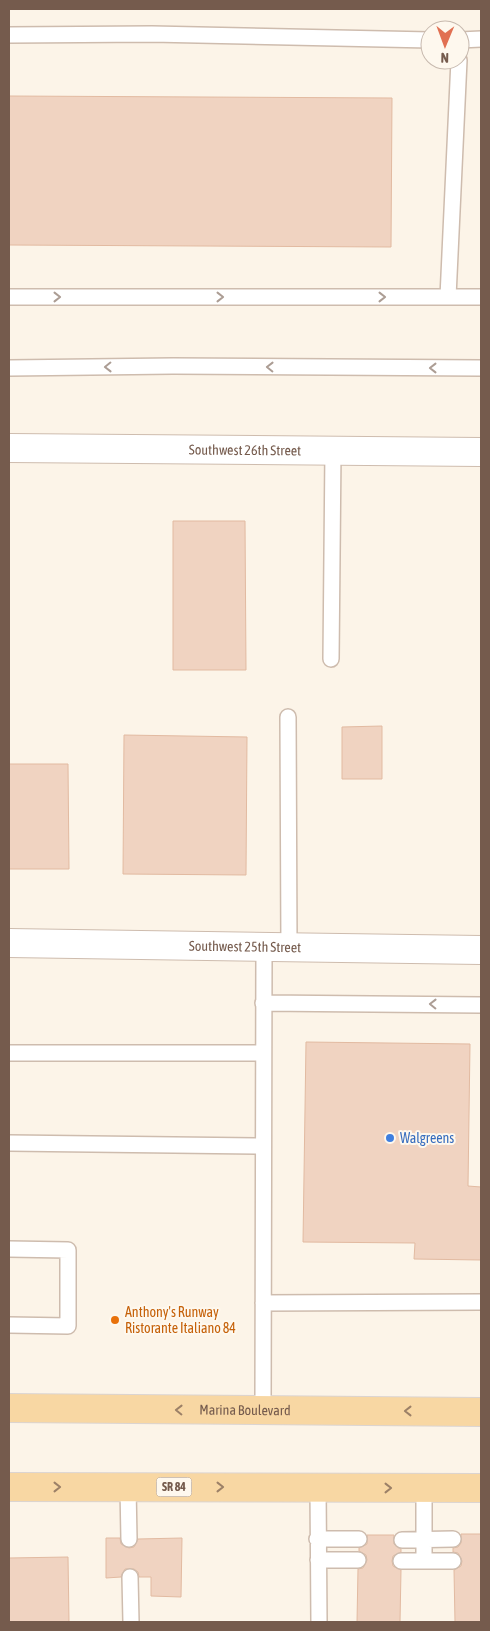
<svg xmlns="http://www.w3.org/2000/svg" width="490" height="1631" viewBox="0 0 490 1631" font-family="'Asap Condensed',sans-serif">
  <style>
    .building { fill: #f0d3c1; stroke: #e2baa1 }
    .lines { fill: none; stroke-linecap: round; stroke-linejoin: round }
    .lane-casing { stroke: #cebcae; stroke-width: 18 }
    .street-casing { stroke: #cebcae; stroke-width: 30 }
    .primary-casing { stroke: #dbd4d1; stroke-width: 30 }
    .lane { stroke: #fff; stroke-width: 15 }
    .street { stroke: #fff; stroke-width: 28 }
    .primary { stroke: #f8d7a3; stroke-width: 28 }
    .oneway { stroke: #ac9d94 }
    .oneway2 { stroke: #9c8067 }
    .shop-dot { fill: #3f7fe0; stroke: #fef8ee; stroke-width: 2 }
    .food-dot { fill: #e8710a; stroke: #fef8ee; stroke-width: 2 }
    .labels { text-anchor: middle; stroke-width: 4; stroke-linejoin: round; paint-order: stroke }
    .shield { fill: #fef8ee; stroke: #9e8a7d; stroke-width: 1 }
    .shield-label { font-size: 12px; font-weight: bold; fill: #755b4d }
    .street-label { font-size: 14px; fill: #755b4d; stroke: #fef8ee }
    .shop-label { font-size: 14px; fill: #366cbe; stroke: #fef8ee; text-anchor: start }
    .food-label { font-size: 14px; fill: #c56008; stroke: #fef8ee; text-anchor: start }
  </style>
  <rect width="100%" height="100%" fill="#fcf4e8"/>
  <!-- building -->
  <path class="building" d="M9,96L392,98L391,247L9,245Z
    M173,521H245L246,670H173Z
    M382,726V779H342V727Z
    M124,735L247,737L246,875L123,874Z
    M9,764H68L69,869H9Z
    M306,1042L470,1044L468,1186L481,1187V1260L414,1259L415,1243L303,1242Z
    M461,1534H481V1622H455L454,1570L461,1566L462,1561L458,1553L453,1552V1548L458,1547L461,1543Z
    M367,1535H394V1544L401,1549V1552L393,1556L392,1561L393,1566L401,1570L400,1622H357L358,1569L363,1568L367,1560L366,1555L359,1551V1548L367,1544Z
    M106,1538H120L121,1544L129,1548L134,1547L138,1539L182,1538L181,1597L151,1596V1577H139L138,1572L134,1569H125L121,1577L106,1578Z
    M68,1557L69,1622H9V1558Z"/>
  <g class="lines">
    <defs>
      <path id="lane" d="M9,35L152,34L430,40
        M460,40L481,39
        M9,297H481
        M448,297L459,60
        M9,368L173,366L481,368
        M331,659L333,451
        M288,717L289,947
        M263,1003L481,1005
        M9,1053H263
        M9,1143L263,1146
        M9,1249L68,1250V1326L9,1325
        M263,1303L481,1302
        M263,1410L264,947
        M128,1487L129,1539
        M318,1487L319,1622
        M317,1539H359
        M402,1540L453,1539
        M318,1560H358
        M401,1561H453
        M424,1561V1488
        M130,1577L131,1622"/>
      <g id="street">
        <path id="s1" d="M9,448L481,452"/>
        <path id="s2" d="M9,943L481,950"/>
      </g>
      <g id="primary">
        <path id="s3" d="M9,1408L481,1412"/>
        <path d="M9,1487L481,1488"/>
      </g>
    </defs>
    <!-- lane casing -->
    <use href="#lane" class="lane-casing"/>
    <!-- street casing -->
    <use href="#street" class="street-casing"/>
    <!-- primary casing -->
    <use href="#primary" class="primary-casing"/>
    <!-- lane -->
    <use href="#lane" class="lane"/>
    <!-- street -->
    <use href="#street" class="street"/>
    <!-- primary -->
    <use href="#primary" class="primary"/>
  </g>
  <!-- one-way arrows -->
  <defs><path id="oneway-chevron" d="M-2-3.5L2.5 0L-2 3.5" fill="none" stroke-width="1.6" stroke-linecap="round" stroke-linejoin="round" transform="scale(1.25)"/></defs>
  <g class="oneway">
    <use href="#oneway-chevron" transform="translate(57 297)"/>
    <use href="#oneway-chevron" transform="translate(220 297)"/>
    <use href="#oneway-chevron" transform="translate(382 297)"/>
    <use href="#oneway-chevron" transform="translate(108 367) rotate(179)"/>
    <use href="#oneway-chevron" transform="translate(270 367) rotate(-179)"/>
    <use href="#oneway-chevron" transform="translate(433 368) rotate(180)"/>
    <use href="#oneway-chevron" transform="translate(433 1004) rotate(-179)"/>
  </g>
  <g class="oneway2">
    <use href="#oneway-chevron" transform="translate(179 1410) rotate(-179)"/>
    <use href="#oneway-chevron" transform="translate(408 1411) rotate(-180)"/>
    <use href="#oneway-chevron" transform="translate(57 1487)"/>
    <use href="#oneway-chevron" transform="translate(220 1487)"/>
    <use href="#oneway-chevron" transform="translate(388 1488)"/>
  </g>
  <!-- markers -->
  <circle class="shop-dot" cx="390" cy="1138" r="5"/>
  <circle class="food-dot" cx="115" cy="1320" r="5"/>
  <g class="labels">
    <!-- shield labels -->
    <rect class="shield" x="156.5" y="1477.5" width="35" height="19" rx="4"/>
    <g class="shield-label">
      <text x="174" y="1491">SR 84</text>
    </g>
    <!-- street labels -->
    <g class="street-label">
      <text dy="5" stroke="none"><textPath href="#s1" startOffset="236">Southwest 26th Street</textPath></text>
      <text dy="5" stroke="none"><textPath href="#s2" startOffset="236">Southwest 25th Street</textPath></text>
      <text dy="5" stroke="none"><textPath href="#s3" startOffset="236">Marina Boulevard</textPath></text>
    </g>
    <!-- shop labels -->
    <g class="shop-label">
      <text x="400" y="1143">Walgreens</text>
    </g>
    <!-- food labels -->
    <g class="food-label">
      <text x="125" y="1317">Anthony's Runway<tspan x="125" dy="16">Ristorante Italiano 84</tspan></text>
    </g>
  </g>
  <!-- border -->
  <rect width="490" height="1631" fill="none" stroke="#755b4d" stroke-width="20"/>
  <!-- north arrow -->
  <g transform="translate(445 45) rotate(181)"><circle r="24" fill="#fef8ee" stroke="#c7b9ae"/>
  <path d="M0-4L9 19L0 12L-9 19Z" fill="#e17052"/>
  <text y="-8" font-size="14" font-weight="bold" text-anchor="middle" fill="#755b4d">N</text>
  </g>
</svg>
